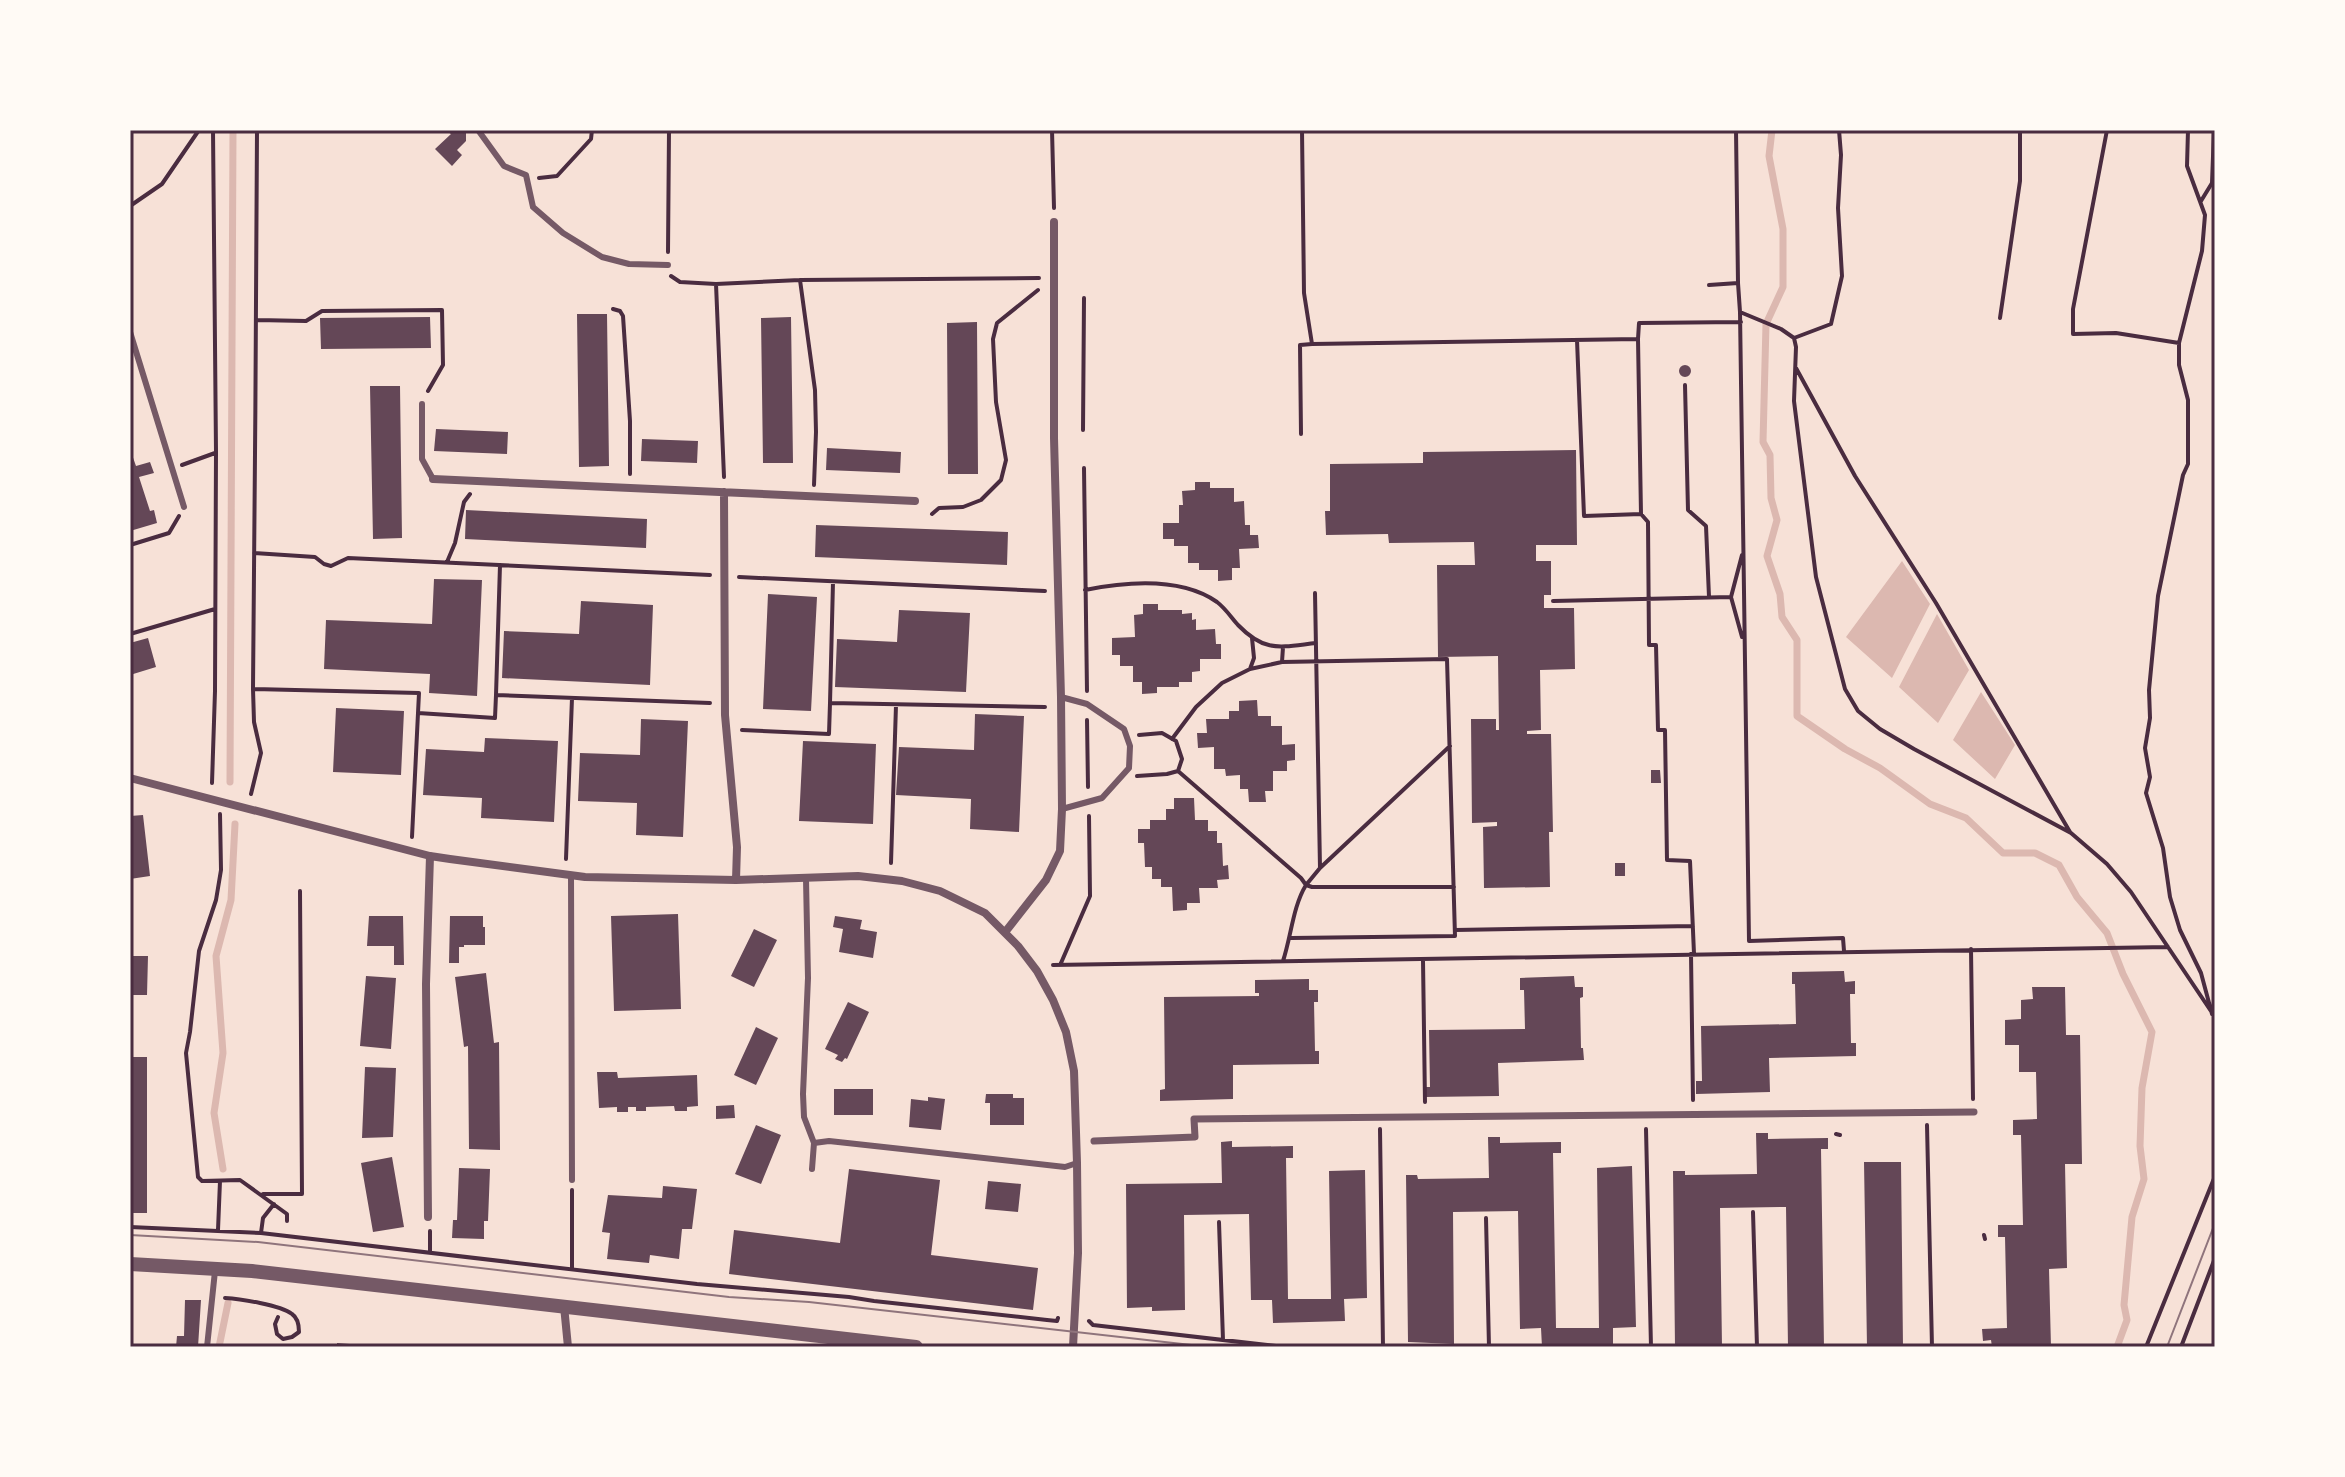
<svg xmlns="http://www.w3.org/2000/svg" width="2345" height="1477" viewBox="0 0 2345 1477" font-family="Ubuntu,sans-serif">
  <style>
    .water { fill: #dcb8b0 }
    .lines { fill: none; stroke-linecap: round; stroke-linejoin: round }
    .stream { stroke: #dcb8b0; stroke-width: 7 }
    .building { fill: #644757 }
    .path { stroke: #4a2c40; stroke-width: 4 }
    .service { stroke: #755966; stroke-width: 6 }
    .pedestrian { stroke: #755966; stroke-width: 7 }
    .minor { stroke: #755966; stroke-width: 8 }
    .tertiary { stroke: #755966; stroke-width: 14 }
    .tram { stroke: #8f747c; stroke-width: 2 }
    .neatline { fill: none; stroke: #4a2c40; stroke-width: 3 }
  </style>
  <rect width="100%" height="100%" fill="#f7e1d7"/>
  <!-- water -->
  <path class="water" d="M1902,561L1930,604L1892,678L1846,637Z
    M1937,614L1969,670L1938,723L1899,687Z
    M1981,692L2015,745L1995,779L1953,740Z"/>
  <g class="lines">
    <!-- stream -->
    <path class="stream" d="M1772,130L1769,156L1783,229V287L1766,324L1763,442L1770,455L1771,498L1777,520L1767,556L1780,594L1782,617L1797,640V716L1845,749L1880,768L1930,804L1966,818L2003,853H2035L2059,865L2077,897L2107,933L2123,974L2152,1032L2142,1088L2140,1146L2144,1179L2132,1217L2124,1305L2127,1320L2117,1347
      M230,782L233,130
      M223,1169L214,1113L223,1053L216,956L231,900L235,824
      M219,1347L228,1303"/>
  </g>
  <!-- building -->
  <path class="building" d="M450,130H454L457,133H466V141L457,150L462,155L452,166L435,149L451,134L448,132Z
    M577,314H607L609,466L579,467Z
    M430,317L431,348L321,349L320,318Z
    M791,317L793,463H763L761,318Z
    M977,322L978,474H948L947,323Z
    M1679 371a6 6 0 1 1 12 0a6 6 0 1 1-12 0Z
    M370,386H400L402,538L373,539Z
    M436,429L508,432L507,454L434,451Z
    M642,439L698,441L697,463L641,461Z
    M827,448L901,452L900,473L826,470Z
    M130,449L136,466L150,462L154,473L139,477L150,511L154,510L157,523L130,531Z
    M1576,450L1577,545H1536V561H1551V595H1544V608H1574L1575,669L1540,670L1541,730L1527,731V734H1551L1553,832H1549L1550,887L1484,888L1483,827L1497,826V822L1472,823L1471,719H1496V730H1499L1498,656L1438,657L1437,565H1475L1474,542L1389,543L1388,534L1326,535L1325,511H1330V464L1423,463V452Z
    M1195,482H1210V488H1234V502L1244,501L1245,525H1250V535H1258L1259,548L1239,549L1240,568H1232V580L1218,581V570H1199V563H1188V546H1174V539H1163V523H1179V505H1183L1182,491L1195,490Z
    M466,510L647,519L646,548L465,539Z
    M816,525L1008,532L1007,565L815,557Z
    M434,579L482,580L477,696L429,693L430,674L324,669L326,620L432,624Z
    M768,594L817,597L811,711L763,709Z
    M581,601L653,605L650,685L502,678L504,631L579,634Z
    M1143,604H1158V610H1182V614L1192,613V620L1196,619V630L1215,629L1216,644H1221V659H1200V671L1192,672V682H1179V687H1157V693L1142,694V682H1133V666H1120V655H1112V638L1135,637L1134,615L1143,614Z
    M899,610L970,613L966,692L835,687L837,639L897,642Z
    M148,638L156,667L130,675V643Z
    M1257,700L1258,716H1271V726H1282V745L1295,744V760L1287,761V771H1273V791H1265L1266,802H1249L1248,789H1240V775L1226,776L1225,769H1214V747L1198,748L1197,733H1207L1206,719H1229V711H1239V701Z
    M336,708L404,711L401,775L333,772Z
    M975,714L1024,716L1019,832L970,829L971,799L896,795L899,747L974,750Z
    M641,719L688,721L683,837L636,835L637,803L578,801L580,753L640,755Z
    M485,738L558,741L554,822L481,818L482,798L423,795L426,749L484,752Z
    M803,741L876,744L873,824L799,821Z
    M1651,770H1660L1661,783H1651Z
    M1174,798H1194L1195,820H1208V831H1217V843H1222L1223,866L1228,865L1229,879L1217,880L1218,888H1199L1200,903H1187V910L1173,911L1172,887H1161V879H1152V867H1145L1144,843H1138V829H1150V820H1166V809H1174Z
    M143,815L150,876L130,879V816Z
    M1615,863H1625V876H1615Z
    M678,914L681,1009L614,1011L611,916Z
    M369,916H403L404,965H394V946H367Z
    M450,916H483V927H485V945H464V947H459V963H449Z
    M835,916L862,920L860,929L877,932L873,958L839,952L843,929L833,927Z
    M754,929L777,940L754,987L731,976Z
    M130,956H148L147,995H130Z
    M1844,971L1845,982L1855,981V994H1850L1851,1043H1856V1056L1769,1058L1770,1092L1696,1094V1081H1702L1701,1026L1796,1024L1795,984H1792V972Z
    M486,973L494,1043L499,1042L500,1150L469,1149L468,1046L464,1047L455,977Z
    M366,976L396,978L391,1049L360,1046Z
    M1574,976L1575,987H1583V997L1580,998L1581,1048H1583L1584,1060L1498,1063L1499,1096L1425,1097V1087H1430L1429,1030L1525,1029L1524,990H1520V978Z
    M1309,979V990H1318V1002H1314L1315,1051H1319V1064L1233,1065V1099L1160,1101V1090L1165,1089L1164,997L1259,996V993H1255V980Z
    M2032,987H2065L2066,1035H2080L2082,1164H2065L2067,1268L2049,1269L2051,1347H1992L1991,1340L1983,1341L1982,1329L2007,1328L2005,1237H1998V1225H2023L2021,1135H2013V1120L2037,1119L2036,1072H2019V1045H2005V1020L2021,1019V1000L2033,999Z
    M848,1002L869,1012L847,1059L845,1058L842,1062L835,1059L838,1055L825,1049Z
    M756,1027L778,1038L756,1085L734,1075Z
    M130,1057H147V1213H130Z
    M365,1067L396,1068L393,1137L362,1138Z
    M597,1072H617L618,1078L697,1075L698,1106L687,1107V1111H675L674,1106L646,1107V1111H636V1107H628V1112H617V1107L599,1108Z
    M834,1089H873V1115H834Z
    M986,1094H1013V1098H1024V1125H990V1103H985Z
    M928,1097L945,1099L941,1130L909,1127L911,1099L928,1101Z
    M734,1105L735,1118L716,1119V1106Z
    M756,1125L781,1135L761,1184L735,1174Z
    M1756,1133H1768V1139L1828,1138V1149H1821L1824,1347H1788L1786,1207L1720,1208L1722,1347H1675L1673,1171H1685V1175L1757,1174Z
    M1488,1137H1500V1143L1561,1142V1153H1553L1556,1328H1599L1597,1168L1632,1166L1636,1327L1613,1328V1347H1542L1541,1328L1520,1329L1518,1211L1453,1212L1454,1344L1408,1342L1406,1175H1417L1418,1179L1489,1178Z
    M1232,1141V1147L1293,1146V1158H1286L1288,1299H1331L1329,1171L1365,1170L1367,1298L1344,1299L1345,1321L1273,1323L1272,1300H1251L1249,1214L1184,1215L1185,1310L1152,1311V1307L1127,1308L1126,1184L1222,1183L1221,1142Z
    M392,1157L404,1227L373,1232L361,1163Z
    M1864,1162H1901L1903,1347H1867Z
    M459,1168L490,1169L488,1221H484V1239L452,1238L453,1220H457Z
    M849,1169L940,1180L931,1255L1038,1268L1033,1310L729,1274L734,1230L840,1243Z
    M988,1181L1021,1184L1018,1212L985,1209Z
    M663,1186L697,1189L692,1229H682L679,1259L650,1255L649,1263L607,1259L610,1233L602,1232L608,1195L662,1198Z
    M185,1300H201L198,1347H176L177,1336H184Z
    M337,1343L362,1345V1347H337Z"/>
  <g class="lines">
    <!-- path -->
    <path class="path" d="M1052,130L1054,208
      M1302,130L1304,293L1312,344L1638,339L1639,323L1741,322
      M1736,130L1738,283L1740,312L1781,329L1794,338
      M2107,130L2073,309V334L2116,333L2179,343
      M2188,130L2187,166L2205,215L2202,251L2179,343V365L2188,400V464L2183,475L2158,596L2149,690L2150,718L2145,748L2150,777L2146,793L2163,848L2170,897L2180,930L2201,973L2212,1014
      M539,178L557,176L591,139L592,130
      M2201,201L2212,183L2214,130
      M130,206L162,184L199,130
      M668,252L669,130
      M671,276L680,282L716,284L800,280L1039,278
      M800,280L815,390L816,432L814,485
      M716,284L724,477
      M1709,285L1738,283
      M613,309L620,311L623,316L630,421V474
      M1740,312L1749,941L1843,938L1844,951
      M2000,318L2020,181V130
      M257,320L306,321L322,311L442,310L443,365L428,391
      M1794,338L1796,347L1794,401L1816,577L1845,689L1858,711L1880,729L1914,749L2071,833L2107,864L2131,892L2215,1017
      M1794,338L1831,324L1842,276L1838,208L1841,155L1839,130
      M1638,339L1641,514L1648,522L1649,645H1656L1658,730H1665L1667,860L1690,861L1694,954
      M1577,340L1584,516L1641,514
      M1796,368L1855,476L1936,603L2070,832
      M1685,385L1688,510L1706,526L1709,597
      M1083,430L1084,298
      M1301,434L1300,345L1312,344
      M182,465L215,453
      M1084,468L1087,691
      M932,514L939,508L963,507L981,500L1001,480L1006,460L996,402L993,339L997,323L1038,290
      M130,545L169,533L179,516
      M254,553L315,557L324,564L331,566L348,558L710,575
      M447,562L455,543L464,502L470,494
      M739,577L1045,591
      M1085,590C1125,582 1181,577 1217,602C1225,608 1231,617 1238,625C1265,653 1280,647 1316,643
      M1315,593L1320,868L1306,885L1312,887H1454
      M1731,597L1742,637
      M1553,601L1731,597L1742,555
      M130,634L215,609
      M1282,662L1283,647
      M1250,669L1254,658L1252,638
      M253,689L419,693L418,713L495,718L496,695L710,703
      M496,695L500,565
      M830,703L833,582
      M1087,720L1088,787
      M742,730L829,734L830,703L1045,707
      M1172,739L1196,707L1222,683L1250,669L1282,662L1447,659L1455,936L1291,938
      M1178,771L1301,878L1306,885C1293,906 1291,937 1283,961
      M1137,776L1167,774L1178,771L1182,759L1176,741L1162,733L1139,735
      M212,783L215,691L216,452L213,130
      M251,794L261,753L254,722L253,689C254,503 257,316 257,130
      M220,814L221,870L216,900L199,951L190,1032L186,1053L198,1177L202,1181L240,1180L287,1214V1221
      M412,837L418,713
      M566,859L572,698
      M891,863L896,705
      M1320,868L1450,746
      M1455,930L1693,926
      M1971,949L1973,1099
      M1691,954L1693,1100
      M1423,960L1425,1102
      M1061,963L1090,896L1089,816
      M1053,965L2168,947
      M2213,1012L2215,991
      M1927,1125L1932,1347
      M1380,1129L1383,1347
      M1646,1129L1651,1347
      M1836,1134L1840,1135
      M263,1194H302L300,891
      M1753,1212L1757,1347
      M1486,1218L1489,1347
      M1219,1222L1223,1340
      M130,1227L261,1233L697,1284L849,1297L874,1301L1047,1320L1057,1321L1058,1318
      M218,1230L220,1181
      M430,1231V1253
      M261,1233L263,1218L274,1204
      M1984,1235L1985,1239
      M572,1269V1190
      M225,1298C241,1299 280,1305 292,1314C298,1318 299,1326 299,1332L292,1337L283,1339L277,1334L275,1324L278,1317
      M1089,1321L1093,1325L1284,1347
      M2146,1347L2215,1176
      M2181,1347L2215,1258"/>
    <!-- service -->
    <path class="service" d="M478,130L504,166L526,175L533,207L563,233L602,257L629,264L668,265
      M130,332L184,507
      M422,404V459L433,479
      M1061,697L1087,704L1124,729L1130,746L1129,768L1102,798L1062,809
      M571,876L572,1180
      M806,879L808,978L803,1094L804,1117L814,1143
      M812,1169L814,1143L829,1141L1065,1167L1077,1163
      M207,1347L215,1271"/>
    <!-- pedestrian -->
    <path class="pedestrian" d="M1094,1141L1195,1137L1194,1119L1974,1112"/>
    <!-- minor -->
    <path class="minor" d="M433,479L915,501
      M724,492L725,715L737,847L736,880
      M130,778L430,856L450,859L585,877L736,880L858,876L902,881L940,891L985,913L1018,946L1037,971L1053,1000L1066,1032L1074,1071L1077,1163L1078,1253L1073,1347
      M1006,931L1046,880L1060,851L1062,809L1061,697L1054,438V222
      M428,1217L426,984L430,856
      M564,1306L568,1347"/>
    <!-- tertiary -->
    <path class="tertiary" d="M130,1264L252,1271L916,1347"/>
    <!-- tram -->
    <path class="tram" d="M130,1235L258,1242L729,1297L809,1302L1209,1347
      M2167,1347L2215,1223"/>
  </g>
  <!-- border -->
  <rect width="2345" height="1477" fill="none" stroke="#fffaf5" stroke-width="264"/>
  <rect x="132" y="132" width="2081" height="1213" class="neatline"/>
</svg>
